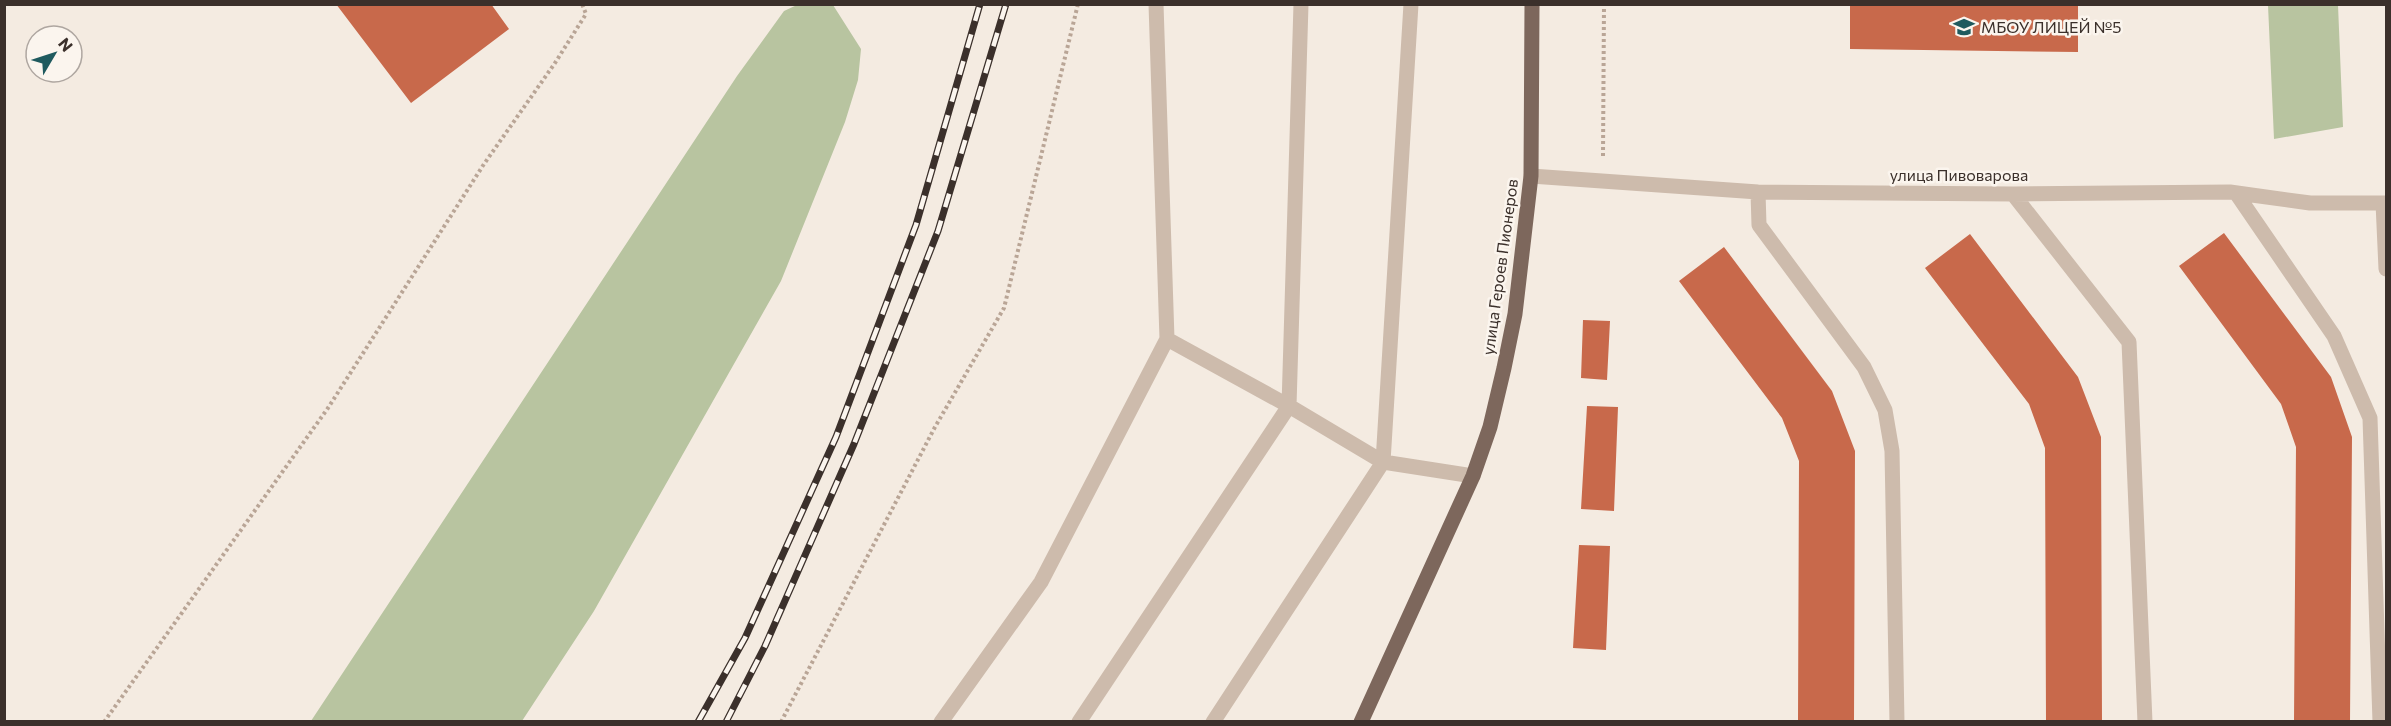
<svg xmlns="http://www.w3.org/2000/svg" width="2391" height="726" viewBox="0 0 2391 726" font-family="Commissioner,sans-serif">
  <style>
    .green { fill: #b8c4a0 }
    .building { fill: #c8694b }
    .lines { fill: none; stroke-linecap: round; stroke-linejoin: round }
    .path { stroke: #b9a596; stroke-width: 4; stroke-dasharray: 3 3; stroke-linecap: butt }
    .minor { stroke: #cdbbac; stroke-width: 15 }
    .major { stroke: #7d675c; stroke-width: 15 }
    .rail-casing { stroke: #3b302b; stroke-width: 7 }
    .rail { stroke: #fbf5ee; stroke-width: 4.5; stroke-dasharray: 14; stroke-linecap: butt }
    .labels { text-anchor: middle; stroke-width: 5; stroke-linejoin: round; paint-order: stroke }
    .poi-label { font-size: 16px; fill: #3b302b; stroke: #fbf5ee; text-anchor: start }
    .street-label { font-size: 16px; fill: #3b302b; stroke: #fbf5ee }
  </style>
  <rect width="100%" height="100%" fill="#f4ebe1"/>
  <!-- green -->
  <path class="green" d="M797,5H833L861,49L858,80L845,122L781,281L594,611L522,721H311L737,76L784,11Z
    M2268,5H2338L2343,127L2274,139Z"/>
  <!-- building -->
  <path class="building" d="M336,4H491L509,29L411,103Z
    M1850,4H2078V52L1850,49Z
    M2224,233L2331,377L2352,437L2350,722H2294L2296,447L2281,404L2179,266Z
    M1970,234L2078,377L2101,437L2102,722H2046L2045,448L2029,404L1925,268Z
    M1724,247L1832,391L1855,451L1854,722H1798L1799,461L1782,418L1679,281Z
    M1583,320L1610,321L1607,380L1581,378Z
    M1587,406L1618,407L1614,511L1581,509Z
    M1579,545L1610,546L1606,650L1573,648Z"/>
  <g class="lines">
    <!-- path -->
    <path class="path" d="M1603,156L1604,4
      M104,722L328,408L484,164L555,63L586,14L582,4
      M781,722L935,427L1004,308L1078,4"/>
    <!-- minor -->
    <path class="minor" d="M1156,4L1167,339
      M1531,176L1758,192L2013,194L2230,192L2310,203H2386
      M1758,192L1759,225L1864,367L1885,410L1892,451L1897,722
      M2236,193L2334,336L2370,418L2380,722
      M2013,194L2129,342L2145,722
      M2383,203L2386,269
      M941,722L1041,582L1167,339L1289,406L1383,462L1473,476
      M1079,722L1289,406L1301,4
      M1213,722L1383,462L1411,4"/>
    <!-- major -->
    <path class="major" d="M1361,722L1473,476L1490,427L1504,368L1515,314L1531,176L1532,4"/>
    <defs>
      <path id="rail" d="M698,722L745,638L836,437L916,225L980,4
        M726,722L765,646L854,444L938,231L1006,4"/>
    </defs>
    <!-- rail casing -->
    <use href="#rail" class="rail-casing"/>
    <!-- rail -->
    <use href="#rail" class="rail"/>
  </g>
  <!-- icons -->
  <defs>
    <symbol id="school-bare" viewBox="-9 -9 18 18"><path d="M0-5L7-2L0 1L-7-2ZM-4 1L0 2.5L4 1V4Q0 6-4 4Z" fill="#1f5a5e" stroke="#fbf5ee" stroke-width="2.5" paint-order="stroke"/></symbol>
  </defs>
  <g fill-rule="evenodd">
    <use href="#school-bare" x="1949" y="12" width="30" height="30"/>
  </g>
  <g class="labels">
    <!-- poi labels -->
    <g class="poi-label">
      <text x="1981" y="33">МБОУ ЛИЦЕЙ №5</text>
    </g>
    <!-- street labels -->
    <g class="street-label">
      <text x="1959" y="181">улица Пивоварова</text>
      <text transform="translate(1500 267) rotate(-82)" y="6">улица Героев Пионеров</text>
    </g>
  </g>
  <!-- border -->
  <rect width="2391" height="726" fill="none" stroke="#3b302b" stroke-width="12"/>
  <!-- north arrow -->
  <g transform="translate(54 54) rotate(51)"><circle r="28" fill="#fbf5ee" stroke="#aea6a0" stroke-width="1.5"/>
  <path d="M0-4.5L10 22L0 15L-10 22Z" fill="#1f5a5e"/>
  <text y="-9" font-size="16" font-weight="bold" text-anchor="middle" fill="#3b302b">N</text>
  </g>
</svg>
